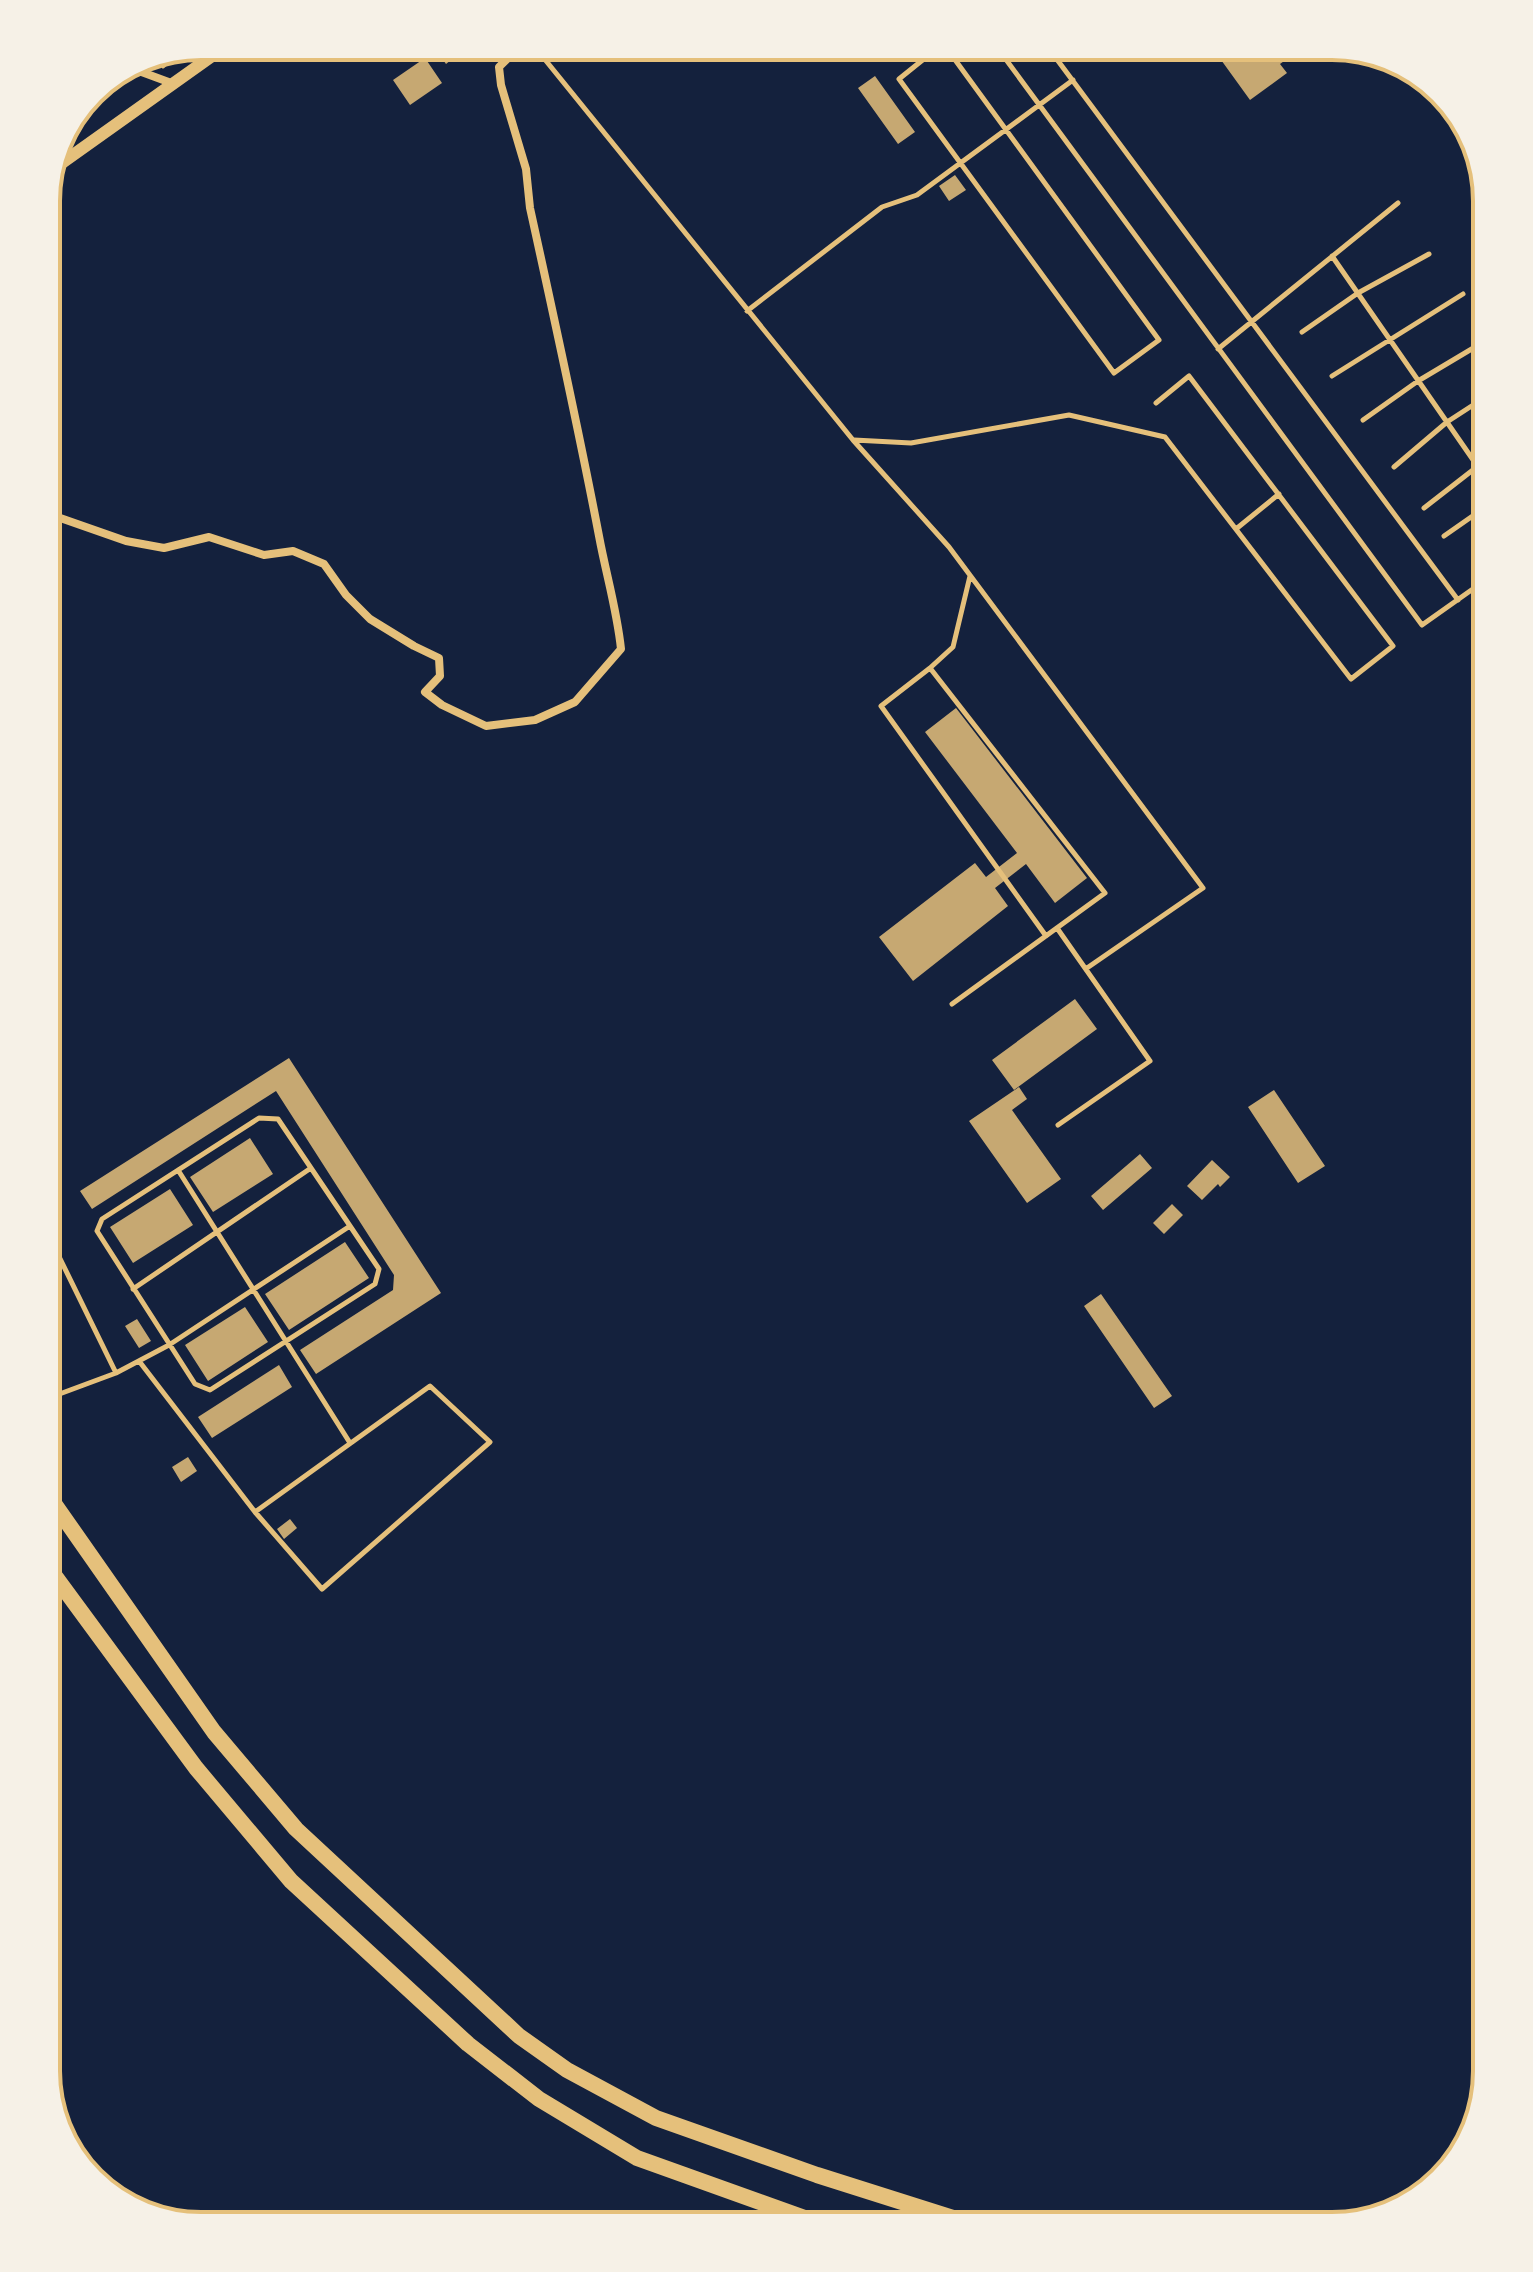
<svg xmlns="http://www.w3.org/2000/svg" width="1533" height="2272" viewBox="0 0 1533 2272" font-family="'Roboto Serif',serif">
  <style>
    .building { fill: #c6a872 }
    .lines { fill: none; stroke-linecap: round; stroke-linejoin: round }
    .path { stroke: #e5c07b; stroke-width: 3 }
    .service { stroke: #e5c07b; stroke-width: 5 }
    .minor { stroke: #e5c07b; stroke-width: 8 }
    .tertiary { stroke: #e5c07b; stroke-width: 12 }
    .primary { stroke: #e5c07b; stroke-width: 16 }
    .rim { fill: none; stroke: #e5c07b; stroke-width: 4 }
  </style>
  <rect width="100%" height="100%" fill="#14213d"/>
  <!-- building -->
  <path class="building" d="M448,46H458L462,51L446,64L438,53Z
    M1211,46H1284L1291,56L1280,64L1287,73L1250,100Z
    M425,58L442,83L410,105L393,80Z
    M875,76L915,132L898,144L858,88Z
    M955,175L966,190L949,201L939,186Z
    M956,708L1087,878L1055,903L1026,864L995,888L1008,906L913,981L879,937L975,863L986,877L1017,853L925,732Z
    M1075,999L1097,1029L1014,1090L992,1060Z
    M289,1058L441,1293L316,1374L300,1350L393,1290L394,1275L276,1091L92,1209L80,1191Z
    M1019,1087L1027,1099L1012,1110L1061,1179L1027,1203L969,1121Z
    M1274,1090L1325,1166L1298,1183L1248,1107Z
    M250,1138L273,1174L213,1212L190,1177Z
    M1140,1154L1152,1168L1103,1210L1091,1196Z
    M1212,1160L1230,1177L1220,1187L1218,1184L1202,1200L1187,1186Z
    M170,1189L193,1225L133,1263L110,1227Z
    M1172,1204L1183,1215L1164,1234L1153,1223Z
    M345,1242L369,1278L289,1330L265,1294Z
    M1101,1294L1172,1396L1154,1408L1084,1306Z
    M245,1307L268,1342L208,1381L185,1345Z
    M137,1319L151,1341L139,1348L125,1326Z
    M279,1365L292,1387L212,1438L198,1417Z
    M188,1457L197,1471L181,1482L172,1467Z
    M290,1519L297,1528L284,1539L277,1529Z"/>
  <g class="lines">
    <!-- path -->
    <path class="path" d="M163,67L184,49"/>
    <!-- service -->
    <path class="service" d="M303,46L382,51L407,46
      M534,46L853,440L949,547L1203,888L1087,968
      M940,46L899,79L1114,373L1159,340L945,46
      M996,46L1422,625L1487,579
      M1047,46L1458,600
      M1332,256L1487,480
      M747,311L882,207L917,195L1073,80
      M1302,332L1358,293L1429,254
      M1218,349L1398,203
      M1332,376L1463,294
      M1363,420L1418,381L1475,347
      M854,440L911,443L1069,415L1165,437L1351,679L1393,646L1189,376L1156,403
      M1394,467L1447,422L1487,396
      M1424,508L1487,459
      M1236,529L1279,494
      M1444,536L1487,506
      M930,668L881,706L1046,936
      M1057,928L1150,1061L1058,1125
      M952,1004L1105,893L930,668L953,647L970,576
      M259,1118L278,1119L379,1269L375,1284L210,1390L195,1384L97,1231L102,1219Z
      M46,1145L55,1130V1119L46,1111
      M178,1170L350,1443
      M46,1230L116,1373
      M133,1289L311,1168
      M139,1361L255,1512L430,1386L490,1442L322,1589L255,1512
      M46,1399L116,1373L169,1345L350,1226"/>
    <!-- minor -->
    <path class="minor" d="M128,67L174,84
      M46,513L126,541L164,548L209,537L264,555L293,551L324,564L346,595L370,619L414,646L439,658L440,676L425,692L442,705L486,726L535,720L575,702L621,649C617,610 606,574 599,536C578,426 554,317 530,208L526,169L501,85L499,67L520,46"/>
    <!-- tertiary -->
    <path class="tertiary" d="M52,170L226,46"/>
    <!-- primary -->
    <path class="primary" d="M46,1492L214,1732L296,1829L519,2036L567,2070L656,2118L817,2175L978,2226
      M46,1564L196,1768L291,1881L468,2044L539,2099L637,2158L827,2226"/>
  </g>
  <!-- crop -->
  <path d="M0 0H1533V2272H0ZM201 60H1332A141 141 0 0 1 1473 201V2071A141 141 0 0 1 1332 2212H201A141 141 0 0 1 60 2071V201A141 141 0 0 1 201 60Z" fill="#f6f1e7" fill-rule="evenodd"/>
  <path class="rim" d="M201 60H1332A141 141 0 0 1 1473 201V2071A141 141 0 0 1 1332 2212H201A141 141 0 0 1 60 2071V201A141 141 0 0 1 201 60Z"/>
</svg>
